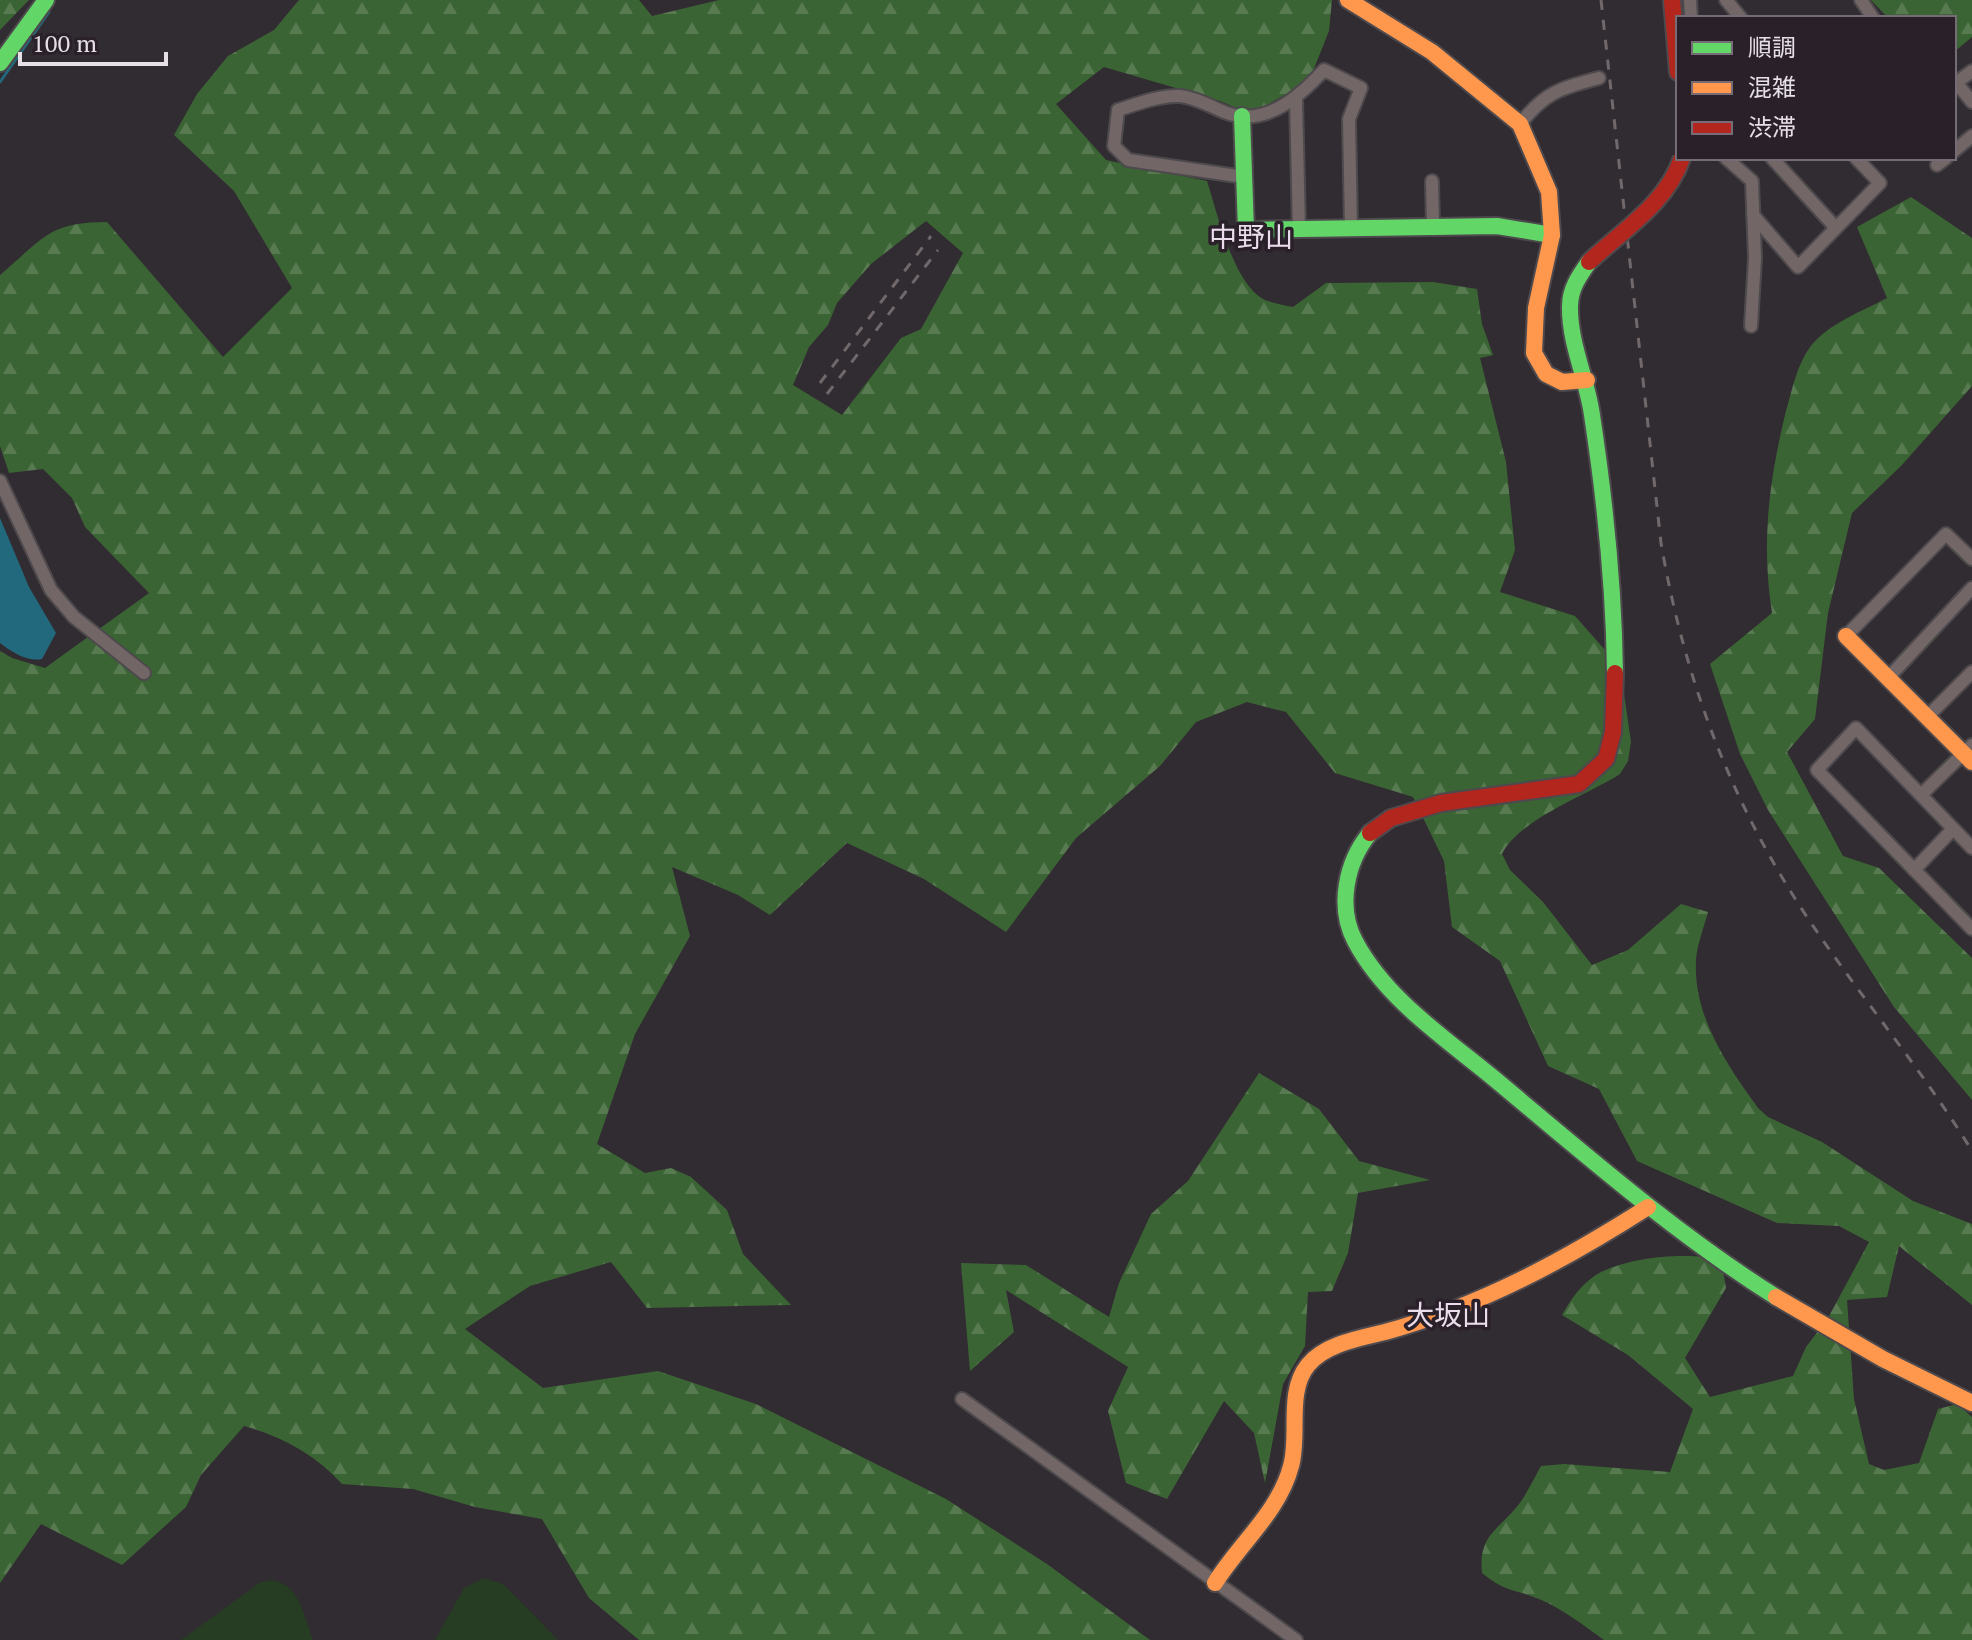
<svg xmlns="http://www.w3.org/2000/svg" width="1972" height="1640" viewBox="0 0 1972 1640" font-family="'PT Serif','Noto Sans JP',serif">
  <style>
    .forest { fill: url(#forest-firs); fill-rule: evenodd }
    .garden { fill: #273d23 }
    .water { fill: #22697d }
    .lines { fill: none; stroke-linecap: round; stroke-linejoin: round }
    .stream { stroke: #22697d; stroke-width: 3 }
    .street-casing { stroke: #4d494d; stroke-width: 16 }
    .fast-casing { stroke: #4d494d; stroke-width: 20 }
    .slow-casing { stroke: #4d494d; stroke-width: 20 }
    .jam-casing { stroke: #4d494d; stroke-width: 20 }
    .street { stroke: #726766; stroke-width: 12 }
    .fast { stroke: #63d668; stroke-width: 16 }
    .slow { stroke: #ff974d; stroke-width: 16 }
    .jam { stroke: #b3261e; stroke-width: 16 }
    .rail { stroke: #70686b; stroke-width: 3; stroke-dasharray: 10 10; stroke-linecap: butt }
    .jam-bridge-casing { stroke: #4d494d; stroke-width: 20; stroke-linecap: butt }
    .jam-bridge { stroke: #b3261e; stroke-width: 16 }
    .labels { text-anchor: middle; stroke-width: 7; stroke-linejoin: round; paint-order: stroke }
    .quarter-label { font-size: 28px; fill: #ebddeb; stroke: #2a202a }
  </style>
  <defs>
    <pattern id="forest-firs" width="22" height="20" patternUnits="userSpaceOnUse" patternTransform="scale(2)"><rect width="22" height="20" fill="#3b6434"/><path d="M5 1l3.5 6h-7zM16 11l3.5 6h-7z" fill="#577a51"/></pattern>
  </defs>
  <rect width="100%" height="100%" fill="#312c31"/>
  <!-- forest -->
  <path class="forest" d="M0,0H29L0,30Z
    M299,0H639L652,16L719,0H1332L1329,31L1309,81L1251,114L1220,101L1104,67L1056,104L1106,160L1207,181C1217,212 1233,282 1263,299C1271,303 1284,305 1293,307L1326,283L1433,282L1477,289L1482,324L1493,355L1480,358L1506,462L1515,550L1500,592L1575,616L1620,667L1631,742L1628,761L1620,774C1587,795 1518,820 1502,854L1510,870L1543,902L1592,965L1628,950L1681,904L1708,912C1704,927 1697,945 1696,960C1693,1016 1727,1065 1758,1108L1768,1117L1822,1142L1913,1201L1972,1224V1305L1899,1246L1887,1297L1847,1300L1854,1399L1869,1464L1884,1470L1919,1463L1938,1409L1957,1404L1972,1417V1640H1604C1583,1625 1563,1609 1539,1599C1512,1588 1507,1593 1482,1573C1478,1532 1502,1529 1522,1500C1529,1489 1535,1477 1541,1466L1564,1464L1670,1472L1693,1409L1628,1355L1562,1315C1571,1300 1578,1288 1593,1277C1621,1257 1689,1251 1721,1260L1726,1288L1685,1358L1710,1397L1793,1376L1806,1347L1828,1318L1869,1242L1839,1226L1777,1223L1637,1161L1599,1089L1548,1066L1500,961L1452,927L1444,861L1413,797L1335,773L1286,712L1247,702L1196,722L1160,766L1076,838L1006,932L924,879L847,843L770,915L738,895L672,867L690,936L635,1034L597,1144L645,1173L671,1168L691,1177L727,1210L743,1254L791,1305L647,1308L611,1262L530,1286L465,1329L543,1388L658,1371L756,1404L946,1499L1047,1564L1150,1640H639L589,1598L542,1519L475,1507L413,1489L342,1484C316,1455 281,1436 244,1426L201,1475L186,1507L122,1565L41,1524L0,1583V651L12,658L45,668L149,593L85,527L72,498L43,469L9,473L0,446V275C43,239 48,222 107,222L223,357L292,288L234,191L174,135L197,94L228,56L274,30ZM926,221L963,253L921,329L901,338L842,415L793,385L809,347L828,325L837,303L871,264Z
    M1871,0H1972V37L1954,52V18H1888Z
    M1911,197L1972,238V386L1901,466L1852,513L1828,613L1815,719L1787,752L1843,856L1879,868L1972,958V1100L1894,1007L1768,810L1740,754L1710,664L1772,613C1761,542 1769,480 1786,411C1792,390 1797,365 1810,347C1829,323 1861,312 1887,298L1857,227Z
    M1259,1073L1319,1109L1359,1161L1430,1180L1358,1193L1348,1253L1332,1291L1308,1292L1305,1346L1283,1384L1265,1483L1254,1433L1224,1401L1167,1499L1126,1483L1108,1411L1128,1367L1006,1290L1014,1332L970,1371L961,1263L1026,1265L1109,1317L1119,1283L1151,1214L1188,1181Z"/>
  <!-- garden -->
  <path class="garden" d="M483,1578L503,1584L558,1640H435L464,1588Z
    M270,1580C300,1583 304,1616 313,1640H181L259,1583Z"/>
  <!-- water -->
  <path class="water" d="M0,518L29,587L56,633L42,659C27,662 12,652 0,643Z"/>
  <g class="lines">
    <!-- stream -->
    <path class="stream" d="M0,82L49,12"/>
    <defs>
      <path id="street" d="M1690,0L1691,18
        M1726,0L1741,18
        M1861,0L1873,18
        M1954,80L1972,102
        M1957,82L1972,71
        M1296,99L1299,229
        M1520,124C1545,92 1561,88 1599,78
        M1954,151L1972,136
        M1726,158L1752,181L1755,258L1751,326
        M1772,158L1836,228
        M1937,165L1946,158
        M1244,177L1128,160L1114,146L1118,110C1137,104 1160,95 1180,96C1198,98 1211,107 1227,113C1266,127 1300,96 1324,70L1361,88L1349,119L1351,228
        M1432,181L1433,227
        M1753,215L1798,267L1880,183L1856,158
        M0,481L51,590L74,617L144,673
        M1846,636L1946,534L1972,559
        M1889,677L1972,588
        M1928,716L1972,672
        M1922,794L1972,745
        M1972,848L1856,728L1817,770L1972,929
        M1914,870L1953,829
        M962,1399L1296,1640"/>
      <path id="fast" d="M0,63L46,0
        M1242,116L1246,230L1497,226L1552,235
        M1589,262C1579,276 1570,289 1570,306C1569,342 1587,379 1592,415C1605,500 1614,587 1615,673
        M1370,833C1346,862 1337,907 1355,941C1386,1000 1448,1040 1497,1081C1588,1157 1676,1234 1776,1297"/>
      <path id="slow" d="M1348,0L1432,52L1520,124L1549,192L1552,235L1536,308L1534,353L1546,374L1562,382L1587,380
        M1846,636L1972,762
        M1776,1297L1883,1359L1972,1403
        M1215,1583C1239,1544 1279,1512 1291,1466C1300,1435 1286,1392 1308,1365C1325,1344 1360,1338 1385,1332C1480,1306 1565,1260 1648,1207"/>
      <path id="jam" d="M1672,0L1678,72
        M1370,833L1391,818L1441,803L1579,784L1606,759L1613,732L1615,673"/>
    </defs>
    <!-- street casing -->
    <use href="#street" class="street-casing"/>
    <!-- fast casing -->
    <use href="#fast" class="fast-casing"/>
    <!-- slow casing -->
    <use href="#slow" class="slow-casing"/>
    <!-- jam casing -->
    <use href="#jam" class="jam-casing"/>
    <!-- street -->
    <use href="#street" class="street"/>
    <!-- fast -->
    <use href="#fast" class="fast"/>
    <!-- slow -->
    <use href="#slow" class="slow"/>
    <!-- jam -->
    <use href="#jam" class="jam"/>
    <!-- rail -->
    <path class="rail" d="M1601,0L1661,543C1685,682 1732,806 1811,923C1863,1000 1923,1071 1972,1151
      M820,383L931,236
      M827,394L938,250"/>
    <defs>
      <path id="jam-bridge" d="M1589,262C1622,231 1667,203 1682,158"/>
    </defs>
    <!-- jam-bridge casing -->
    <use href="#jam-bridge" class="jam-bridge-casing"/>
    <!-- jam-bridge -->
    <use href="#jam-bridge" class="jam-bridge"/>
  </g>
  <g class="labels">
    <!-- quarter labels -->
    <g class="quarter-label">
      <text x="1251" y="247">中野山</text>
      <text x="1448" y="1325">大坂山</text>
    </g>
  </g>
  <!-- legend -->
  <rect x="1676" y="16" width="280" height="144" fill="#2a202a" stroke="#756c75" stroke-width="2"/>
  <rect x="1692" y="42" width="40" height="12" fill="#63d668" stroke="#756c75" stroke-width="2"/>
  <text x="1748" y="56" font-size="24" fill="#e6dfe6">順調</text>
  <rect x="1692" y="82" width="40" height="12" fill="#ff974d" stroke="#756c75" stroke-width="2"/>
  <text x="1748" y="96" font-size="24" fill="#e6dfe6">混雑</text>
  <rect x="1692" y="122" width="40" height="12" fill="#b3261e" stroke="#756c75" stroke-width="2"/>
  <text x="1748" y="136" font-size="24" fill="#e6dfe6">渋滞</text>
  <!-- scale -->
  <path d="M20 52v12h146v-12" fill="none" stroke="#e6dfe6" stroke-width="4"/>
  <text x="32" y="52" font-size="24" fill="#e6dfe6" stroke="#2a202a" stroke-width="6" paint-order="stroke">100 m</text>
</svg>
